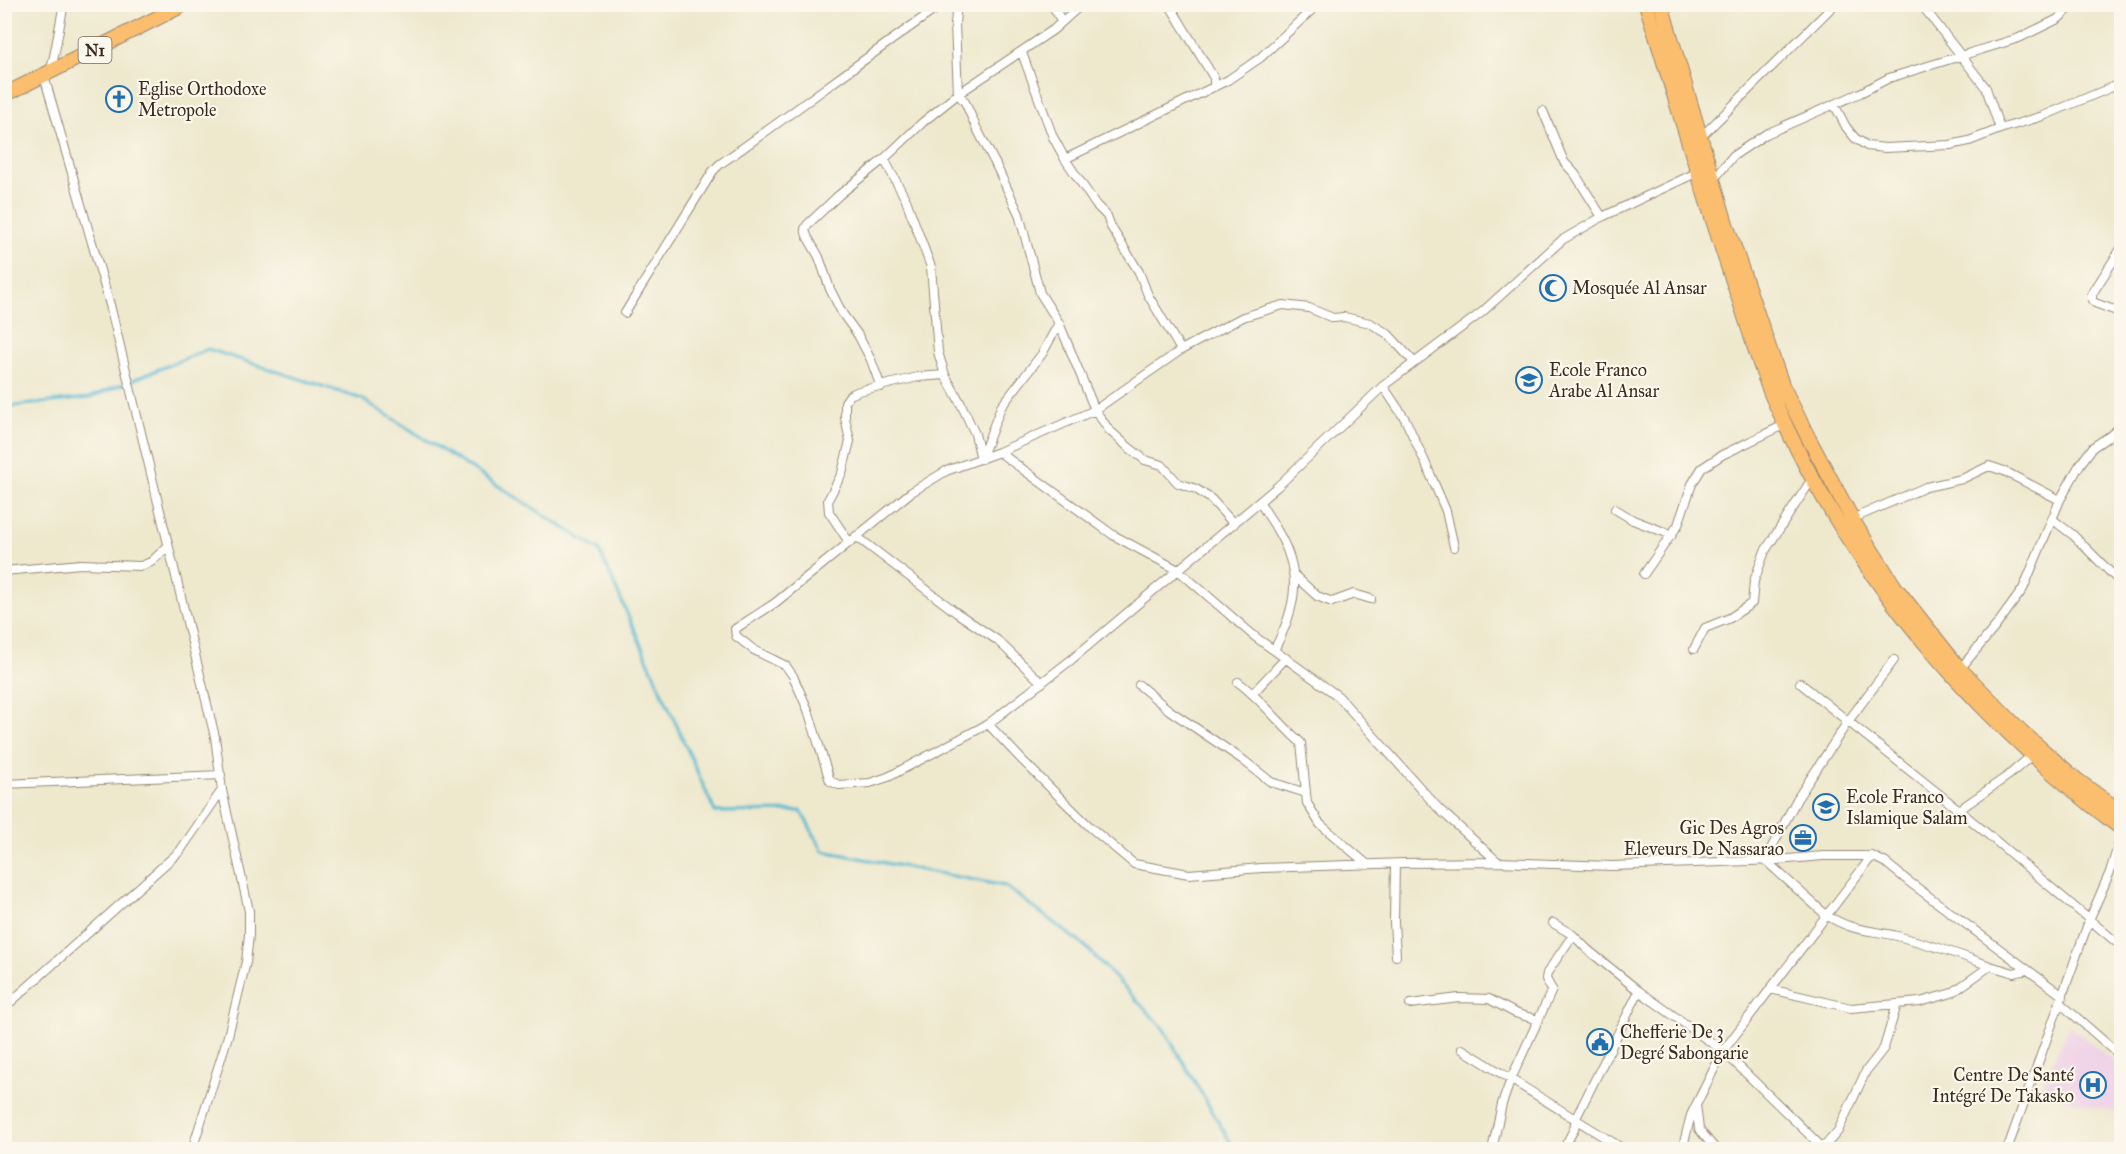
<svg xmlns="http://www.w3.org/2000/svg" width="2126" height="1154" viewBox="0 0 2126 1154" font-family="'IM FELL Great Primer',serif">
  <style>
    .built { fill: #efd0e7 }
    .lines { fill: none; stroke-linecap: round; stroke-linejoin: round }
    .stream { stroke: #52b7d1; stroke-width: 3 }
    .minor-casing { stroke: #948976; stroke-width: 10 }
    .primary-casing { stroke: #948976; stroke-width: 16 }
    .trunk-casing { stroke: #948976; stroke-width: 16 }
    .minor { stroke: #fff; stroke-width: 8 }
    .primary { stroke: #fbbd6e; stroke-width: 14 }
    .trunk { stroke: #fbbd6e; stroke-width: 14 }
    .labels { text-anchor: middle; stroke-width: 4.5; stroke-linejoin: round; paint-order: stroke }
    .shield { fill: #fbf7ec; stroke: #75685c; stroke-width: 1.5 }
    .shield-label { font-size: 16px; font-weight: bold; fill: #3b2a1e }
    .poi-label { font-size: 18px; fill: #3b2a1e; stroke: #fbf7ec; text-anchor: start }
  </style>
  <rect width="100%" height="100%" fill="#fbf7ec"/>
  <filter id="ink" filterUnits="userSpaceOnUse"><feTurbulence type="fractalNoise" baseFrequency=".0167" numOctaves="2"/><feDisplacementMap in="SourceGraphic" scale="12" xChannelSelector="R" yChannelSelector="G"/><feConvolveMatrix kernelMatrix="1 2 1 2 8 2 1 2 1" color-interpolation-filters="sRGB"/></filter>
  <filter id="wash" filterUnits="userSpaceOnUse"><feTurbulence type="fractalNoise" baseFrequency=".008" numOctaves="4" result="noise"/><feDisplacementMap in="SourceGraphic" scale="24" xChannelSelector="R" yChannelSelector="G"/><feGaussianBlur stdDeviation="1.35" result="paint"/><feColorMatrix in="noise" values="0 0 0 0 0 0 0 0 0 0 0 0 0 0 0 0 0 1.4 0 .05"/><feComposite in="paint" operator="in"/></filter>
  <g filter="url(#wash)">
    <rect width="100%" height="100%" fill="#eee8cd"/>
    <!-- built -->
    <path class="built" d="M2069,1026L2121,1066V1114L2039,1092Z"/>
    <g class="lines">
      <!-- stream -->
      <path class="stream" d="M4,407L89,398L208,349L362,399L599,550L715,812L801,811L823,851L1005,886L1086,947L1163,1028L1235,1150"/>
    </g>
  </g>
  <g filter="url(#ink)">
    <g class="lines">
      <defs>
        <path id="minor" d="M957,4L955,23L958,94L965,102L976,127L995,163L1019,214L1040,293L1059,323L1095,410L1109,430L1127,446L1145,460L1162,465L1178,483L1196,489L1211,499L1234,524
          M1052,4L1062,22
          M1169,4L1214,78V87
          M1921,4L1986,88L2000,129
          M1022,53L1053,137L1065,159L1096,205L1107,216L1111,227L1139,272L1148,295L1181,350
          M50,73C56,51 59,27 64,4
          M1834,104L1846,127L1855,138L1867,146L1885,148L1950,145L1969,141L2000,129L2043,116L2122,83
          M1543,111L1564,162L1575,174L1602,217
          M1699,139L1835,4
          M884,159L906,200L931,267L938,352L945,375L961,404L975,434L981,459
          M1065,159L1228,80L1260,58L1318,4
          M1713,180L1733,156L1766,134L1860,93L1889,78L2019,38L2058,19L2074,4
          M2122,247L2092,294V300L2095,303L2122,313
          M625,313L713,171L720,164C795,112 867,56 943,4
          M1383,386L1405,419L1425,462L1446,511L1454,547
          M881,387L871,360L858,335L842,313L830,289L819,257L807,236L805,229L807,225L839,195L884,159L923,122L958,94L1053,30L1082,4
          M999,452L1095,410L1181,350L1243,317L1283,305L1309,308L1333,318L1344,317L1370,323L1388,334L1414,362
          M981,459L1001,407L1042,354L1059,323
          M1260,502C1265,512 1272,520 1277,530C1303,573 1297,607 1274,650
          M1615,509L1633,520L1672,535
          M1852,519L1926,487L1962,479L1989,466L2004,471L2060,500
          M2052,519L2073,535L2122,584
          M856,536L957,613L997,640L1042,683
          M849,542L829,512L828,500L842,473L850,441L845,418V402L850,395L859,391L918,377L945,375
          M4,571L81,564L141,566L151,562L168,546
          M1644,574L1678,525L1692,484L1702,468L1722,455L1786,424
          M1295,576L1317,596L1332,602L1354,594L1371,599
          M1694,649L1705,628L1730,618L1752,603L1754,581L1765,551L1812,479
          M1894,660L1849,720L1797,799L1765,860L1826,915C1854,932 1867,929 1897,936C1929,944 1959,954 1990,966
          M1960,669L1996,626L2023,589L2060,500L2079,466L2093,447L2111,435L2122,425
          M1238,682C1261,699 1279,723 1301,743L1307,803L1320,824L1368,865
          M1800,683L1959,810L2122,947
          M1139,685L1169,710L1243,760L1271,782L1306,793
          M1253,693L1286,658
          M988,724L1023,761L1090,827L1134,864L1189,874L1261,868L1405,863L1498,862L1612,866L1777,860L1823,856H1872L1886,863L1908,881L2063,996
          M4,784L221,775
          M1959,810L2009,775L2031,756
          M1498,862L1439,809L1338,696L1254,636L1178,570L1113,535L999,452L946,471L910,493L775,603L735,629L736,636L754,650L786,666L793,676L808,710L830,781L839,785L870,783L888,777L988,724L1071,660L1278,486L1383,386L1481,313L1562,240L1602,217L1698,172
          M1395,864L1394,922L1396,956
          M1553,923L1573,935L1588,950L1639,991L1723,1051L1825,1150
          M1770,989L1851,1008L1920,1002L1952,993L1990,966L2014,973L2027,970
          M2060,1003L2122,1057
          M1410,1004L1459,998L1489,999L1515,1013L1538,1020
          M4,1008L180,851L222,790L215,737L110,305L44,76
          M1462,1049L1625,1150
          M1696,1105L1699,1129L1716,1150
          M1823,1148L1838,1131L1866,1071L1884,1048L1897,1004
          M192,1150L228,1036L246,962L249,935V911L222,790
          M1492,1150L1502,1104L1511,1079L1552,990L1546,979L1547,973L1573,935
          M1563,1150L1574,1129L1576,1118L1639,991
          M1682,1150L1691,1115L1723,1051L1872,856
          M2007,1150L2090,918L2110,872L2122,833"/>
        <path id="primary" d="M1646,4C1677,102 1705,201 1739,299C1750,331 1759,365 1772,396C1849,572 1969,714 2122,829
          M1661,4L1727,227L1782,385L1809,439L1855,524L1895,587L1960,669L2022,732L2077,780L2122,813"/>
        <path id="trunk" d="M4,95L185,4"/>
      </defs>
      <!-- minor casing -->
      <use href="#minor" class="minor-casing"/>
      <!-- primary casing -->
      <use href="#primary" class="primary-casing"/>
      <!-- trunk casing -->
      <use href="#trunk" class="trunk-casing"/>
      <!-- minor -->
      <use href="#minor" class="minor"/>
      <!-- primary -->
      <use href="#primary" class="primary"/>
      <!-- trunk -->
      <use href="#trunk" class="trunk"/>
    </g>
  </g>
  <!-- icons -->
  <defs>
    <symbol id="church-ring" viewBox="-11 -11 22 22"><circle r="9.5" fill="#fbf7ec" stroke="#1f6fb2" stroke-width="1.5"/><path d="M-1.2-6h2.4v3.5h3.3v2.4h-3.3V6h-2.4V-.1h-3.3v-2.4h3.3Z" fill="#1f6fb2"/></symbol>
    <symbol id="mosque-ring" viewBox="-11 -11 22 22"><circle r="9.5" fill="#fbf7ec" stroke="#1f6fb2" stroke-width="1.5"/><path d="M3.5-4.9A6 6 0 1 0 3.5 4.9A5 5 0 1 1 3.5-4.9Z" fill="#1f6fb2"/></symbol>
    <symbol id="school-ring" viewBox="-11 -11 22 22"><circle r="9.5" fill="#fbf7ec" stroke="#1f6fb2" stroke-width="1.5"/><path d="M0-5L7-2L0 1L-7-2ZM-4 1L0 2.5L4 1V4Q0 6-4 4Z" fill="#1f6fb2"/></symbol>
    <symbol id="office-ring" viewBox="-11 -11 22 22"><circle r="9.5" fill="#fbf7ec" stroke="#1f6fb2" stroke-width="1.5"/><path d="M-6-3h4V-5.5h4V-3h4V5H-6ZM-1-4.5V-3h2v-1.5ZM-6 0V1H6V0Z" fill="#1f6fb2"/></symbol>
    <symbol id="civic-ring" viewBox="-11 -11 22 22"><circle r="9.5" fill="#fbf7ec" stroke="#1f6fb2" stroke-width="1.5"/><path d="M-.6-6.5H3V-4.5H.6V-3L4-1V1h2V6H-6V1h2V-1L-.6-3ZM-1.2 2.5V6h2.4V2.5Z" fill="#1f6fb2"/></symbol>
    <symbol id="hospital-ring" viewBox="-11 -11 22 22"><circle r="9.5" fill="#fbf7ec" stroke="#1f6fb2" stroke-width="1.5"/><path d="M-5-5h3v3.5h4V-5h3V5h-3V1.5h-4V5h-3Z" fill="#1f6fb2"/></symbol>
  </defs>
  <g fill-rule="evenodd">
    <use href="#church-ring" x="104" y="84" width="30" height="30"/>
    <use href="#mosque-ring" x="1538" y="273" width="30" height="30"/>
    <use href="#school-ring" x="1514" y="365" width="30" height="30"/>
    <use href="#school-ring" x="1811" y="792" width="30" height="30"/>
    <use href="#office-ring" x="1788" y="823" width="30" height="30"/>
    <use href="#civic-ring" x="1585" y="1027" width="30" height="30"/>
    <use href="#hospital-ring" x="2078" y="1070" width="30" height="30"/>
  </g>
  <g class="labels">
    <!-- shield labels -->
    <rect class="shield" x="78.5" y="37" width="33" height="26" rx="4.5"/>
    <g class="shield-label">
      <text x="95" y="56">N1</text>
    </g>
    <!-- poi labels -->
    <g class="poi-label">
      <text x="138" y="95">Eglise Orthodoxe<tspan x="138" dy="21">Metropole</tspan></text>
      <text x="1572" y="294">Mosquée Al Ansar</text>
      <text x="1549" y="376">Ecole Franco<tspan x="1549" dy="21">Arabe Al Ansar</tspan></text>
      <text x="1846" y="803">Ecole Franco<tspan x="1846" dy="21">Islamique Salam</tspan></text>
      <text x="1784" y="834" text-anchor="end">Gic Des Agros<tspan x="1784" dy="21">Eleveurs De Nassarao</tspan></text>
      <text x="1620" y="1038">Chefferie De 3<tspan x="1620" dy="21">Degré Sabongarie</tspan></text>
      <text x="2074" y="1081" text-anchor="end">Centre De Santé<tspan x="2074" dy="21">Intégré De Takasko</tspan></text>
    </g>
  </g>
  <!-- margin -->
  <rect width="2126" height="1154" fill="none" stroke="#fbf7ec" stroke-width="24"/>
</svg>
